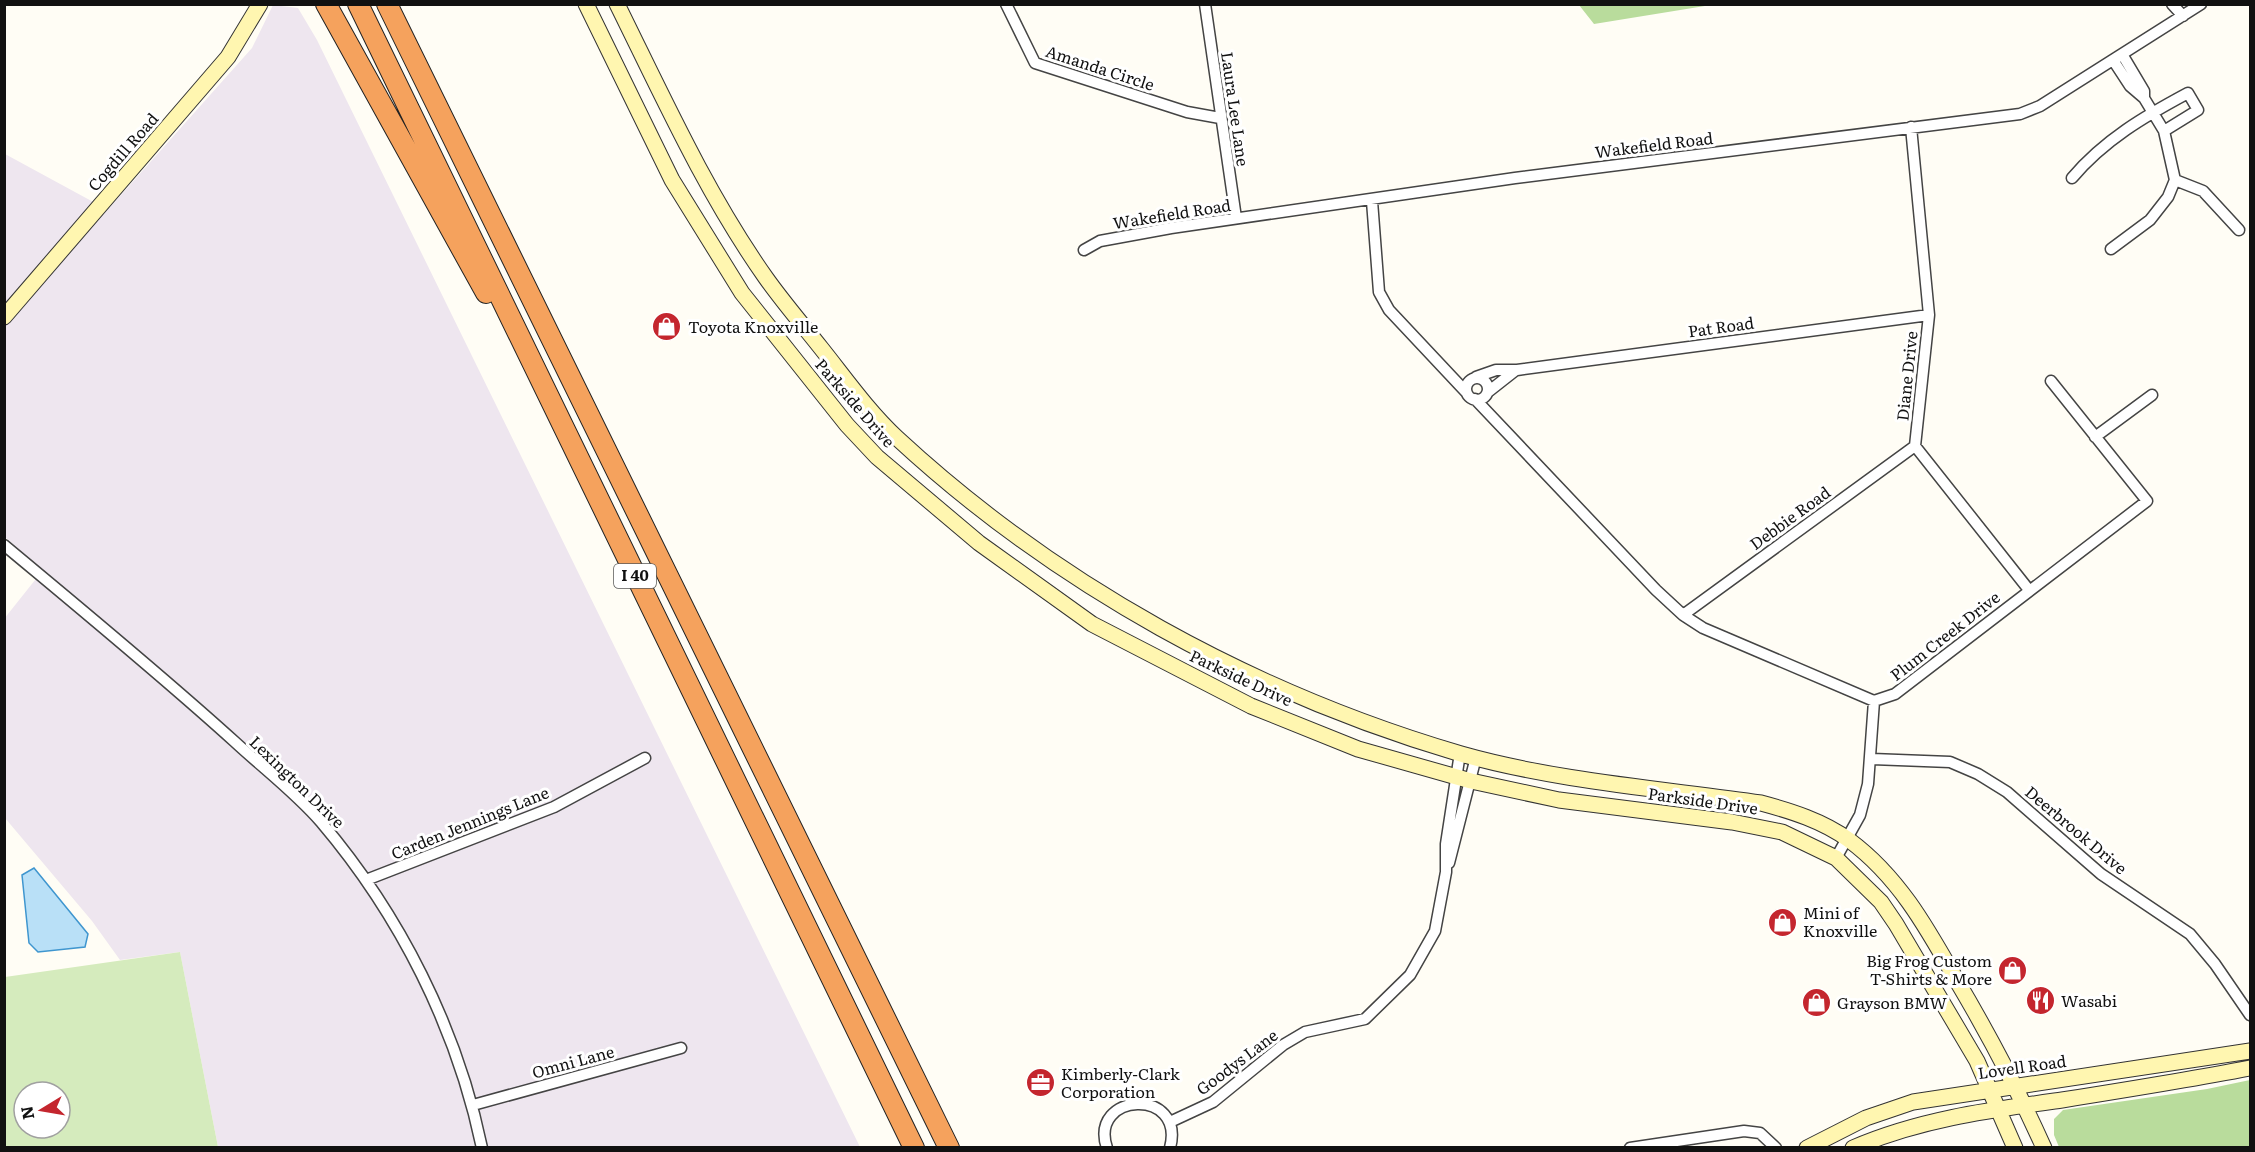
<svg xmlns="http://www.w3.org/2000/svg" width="2255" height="1152" viewBox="0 0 2255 1152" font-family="Literata,serif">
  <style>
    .industrial { fill: #eee6ef }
    .green { fill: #d5ebbd; fill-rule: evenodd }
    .forest { fill: #b9dc9c }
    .water { fill: #b9e0f7; stroke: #3f96cf; stroke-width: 1.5 }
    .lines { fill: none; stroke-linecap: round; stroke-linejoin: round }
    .street-casing { stroke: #444; stroke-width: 13 }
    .secondary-casing { stroke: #333; stroke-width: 17 }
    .highway-casing { stroke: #222; stroke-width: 22 }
    .street { stroke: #fff; stroke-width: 10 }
    .secondary { stroke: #fff6b0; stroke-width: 15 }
    .highway { stroke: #f5a25d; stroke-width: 20 }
    .labels { text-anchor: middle; stroke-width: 6; stroke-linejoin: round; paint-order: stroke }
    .shield { fill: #fff; stroke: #585858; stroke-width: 1.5 }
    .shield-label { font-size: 15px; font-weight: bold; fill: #111 }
    .street-label { font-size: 16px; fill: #111; stroke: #fff }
    .poi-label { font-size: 16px; fill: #111; stroke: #fff; text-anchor: start }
  </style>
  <rect width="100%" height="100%" fill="#fffdf5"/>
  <!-- industrial -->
  <path class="industrial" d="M273,5L298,8L317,40L860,1147H218L180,952L120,960L92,921L5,818L4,619L43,570L5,537V325L252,48Z
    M5,154L97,204L5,309Z"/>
  <!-- green -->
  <path class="green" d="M180,952L218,1147H5V977ZM24,1092H60V1128H24Z"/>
  <!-- forest -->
  <path class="forest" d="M1579,5H1711L1594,24Z
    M2250,1080V1147H2059L2054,1135V1119L2063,1110L2207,1089Z"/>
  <!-- water -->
  <path class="water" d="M34,868L88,934L85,947L38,952L29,943L22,875Z"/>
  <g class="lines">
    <defs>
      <path id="street" d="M1006,4L1035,63L1187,112L1220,118
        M1205,4L1236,218
        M2172,4L2183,16
        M2122,54L2144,91V98
        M1911,127L1929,315L1915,446L2029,590
        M2072,178C2104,140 2145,116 2188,93L2198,110L2164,131
        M2175,180L2203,191L2239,230
        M1372,201L1379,292L1389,310L1466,392
        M2111,249L2150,220L2168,197L2175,180L2164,131L2144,98L2130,86L2113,60
        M1084,250L1100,241L1171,228L1515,178L2020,114L2040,106L2201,4
        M1476,377L1496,370H1517L1929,315
        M1466 389a11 11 0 1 1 22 0a11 11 0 1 1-22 0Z
        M1488,392L1516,370
        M1475,399L1656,590L1683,615L1703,628L1874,701L1895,694L2147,501L2051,381
        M2095,437L2152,395
        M4,545C82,610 160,674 235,742C263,768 296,793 321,822C400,915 457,1028 482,1148
        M1683,615L1915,446
        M1872,759L1950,762L1978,774L2007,792L2101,874L2190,934L2215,964L2250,1015
        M1836,858L1860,815L1868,784L1874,701
        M1449,863L1476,757
        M366,880L554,807L645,758
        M473,1105L681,1048
        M1170,1122L1213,1102L1283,1045L1305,1032L1365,1019L1410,975L1435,931L1446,872V844L1460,753
        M1107,1148C1088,1092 1186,1087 1170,1148
        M1630,1148L1744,1131L1760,1133L1776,1148"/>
      <path id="secondary" d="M586,4L672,180L742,293L847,425L877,457L979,543L1092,624L1251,706L1358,749L1471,781L1559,800L1732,822L1782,832L1836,858L1881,902L1896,924L1977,1061L2015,1148
        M617,4C663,97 706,193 766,278C783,302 802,324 821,348C845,378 868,411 897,438C1056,585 1253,693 1461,754C1556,781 1663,789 1761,803C1791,811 1823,821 1849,840C1899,877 1927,928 1957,981C1989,1035 2018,1090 2044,1148
        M4,317L228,57L260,4
        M1807,1148L1866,1118L1913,1102L2250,1051
        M1853,1148C1920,1119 1990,1110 2062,1100C2125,1090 2188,1080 2250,1068"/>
      <path id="highway" d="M326,4L486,293
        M358,4L914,1148
        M387,4L949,1148"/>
    </defs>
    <!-- street casing -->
    <use href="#street" class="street-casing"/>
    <!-- secondary casing -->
    <use href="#secondary" class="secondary-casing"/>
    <!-- highway casing -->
    <use href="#highway" class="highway-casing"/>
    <!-- street -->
    <use href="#street" class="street"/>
    <!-- secondary -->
    <use href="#secondary" class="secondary"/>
    <!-- highway -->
    <use href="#highway" class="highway"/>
  </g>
  <!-- icons -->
  <defs>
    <symbol id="shop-disc" viewBox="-11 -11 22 22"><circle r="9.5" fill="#c4262e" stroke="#fff"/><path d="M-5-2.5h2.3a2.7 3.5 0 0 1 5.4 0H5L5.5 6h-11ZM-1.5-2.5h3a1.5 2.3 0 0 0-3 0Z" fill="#fff"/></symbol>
    <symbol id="restaurant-disc" viewBox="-11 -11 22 22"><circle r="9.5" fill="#c4262e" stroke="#fff"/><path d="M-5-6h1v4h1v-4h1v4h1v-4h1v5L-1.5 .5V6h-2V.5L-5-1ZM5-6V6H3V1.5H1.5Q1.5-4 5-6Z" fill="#fff"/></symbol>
    <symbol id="office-disc" viewBox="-11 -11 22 22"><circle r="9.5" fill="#c4262e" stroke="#fff"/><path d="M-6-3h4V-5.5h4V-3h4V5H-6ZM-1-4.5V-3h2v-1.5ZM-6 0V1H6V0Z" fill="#fff"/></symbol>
  </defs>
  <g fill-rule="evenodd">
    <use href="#shop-disc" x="650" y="310" width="33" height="33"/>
    <use href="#shop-disc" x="1766" y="906" width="33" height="33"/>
    <use href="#shop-disc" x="1996" y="954" width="33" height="33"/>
    <use href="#restaurant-disc" x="2024" y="984" width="33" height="33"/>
    <use href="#shop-disc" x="1800" y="986" width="33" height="33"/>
    <use href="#office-disc" x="1024" y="1066" width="33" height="33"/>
  </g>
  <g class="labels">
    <!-- shield labels -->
    <rect class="shield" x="614" y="564" width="42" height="24" rx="4.5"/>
    <g class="shield-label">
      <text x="635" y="581">I 40</text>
    </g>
    <!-- street labels -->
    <g class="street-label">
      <text transform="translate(1100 68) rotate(18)" y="6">Amanda Circle</text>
      <text transform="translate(1235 109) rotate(82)" y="6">Laura Lee Lane</text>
      <text transform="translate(1654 145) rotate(-7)" y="6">Wakefield Road</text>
      <text transform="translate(123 152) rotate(-49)" y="6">Cogdill Road</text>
      <text transform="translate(1172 214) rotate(-9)" y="6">Wakefield Road</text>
      <text transform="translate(1721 327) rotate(-8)" y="6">Pat Road</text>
      <text transform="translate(1907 376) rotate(-84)" y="6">Diane Drive</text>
      <text transform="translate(855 403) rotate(49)" y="6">Parkside Drive</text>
      <text transform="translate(1790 518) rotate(-36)" y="6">Debbie Road</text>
      <text transform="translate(1945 636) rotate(-38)" y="6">Plum Creek Drive</text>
      <text transform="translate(1241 678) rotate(25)" y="6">Parkside Drive</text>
      <text transform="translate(297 782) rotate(44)" y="6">Lexington Drive</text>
      <text transform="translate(1703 801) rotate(8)" y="6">Parkside Drive</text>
      <text transform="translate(470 823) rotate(-22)" y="6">Carden Jennings Lane</text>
      <text transform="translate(2076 830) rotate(40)" y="6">Deerbrook Drive</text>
      <text transform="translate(573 1062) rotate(-15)" y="6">Omni Lane</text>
      <text transform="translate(1237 1062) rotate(-37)" y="6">Goodys Lane</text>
      <text transform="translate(2022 1067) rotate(-8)" y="6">Lovell Road</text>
    </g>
    <!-- poi labels -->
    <g class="poi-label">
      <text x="688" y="333">Toyota Knoxville</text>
      <text x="1803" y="919">Mini of<tspan x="1803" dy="18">Knoxville</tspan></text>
      <text x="1992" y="967" text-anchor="end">Big Frog Custom<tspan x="1992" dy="18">T-Shirts &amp; More</tspan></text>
      <text x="2061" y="1007">Wasabi</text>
      <text x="1837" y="1009">Grayson BMW</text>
      <text x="1061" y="1080">Kimberly-Clark<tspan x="1061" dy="18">Corporation</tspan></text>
    </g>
  </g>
  <!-- border -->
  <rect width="2255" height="1152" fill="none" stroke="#111111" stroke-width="12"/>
  <!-- north arrow -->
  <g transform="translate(42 1110) rotate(259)"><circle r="28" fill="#ffffff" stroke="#a0a0a0" stroke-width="1.5"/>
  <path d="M0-4.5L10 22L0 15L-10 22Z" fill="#c4262e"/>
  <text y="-9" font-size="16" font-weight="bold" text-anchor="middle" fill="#111111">N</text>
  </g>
</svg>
